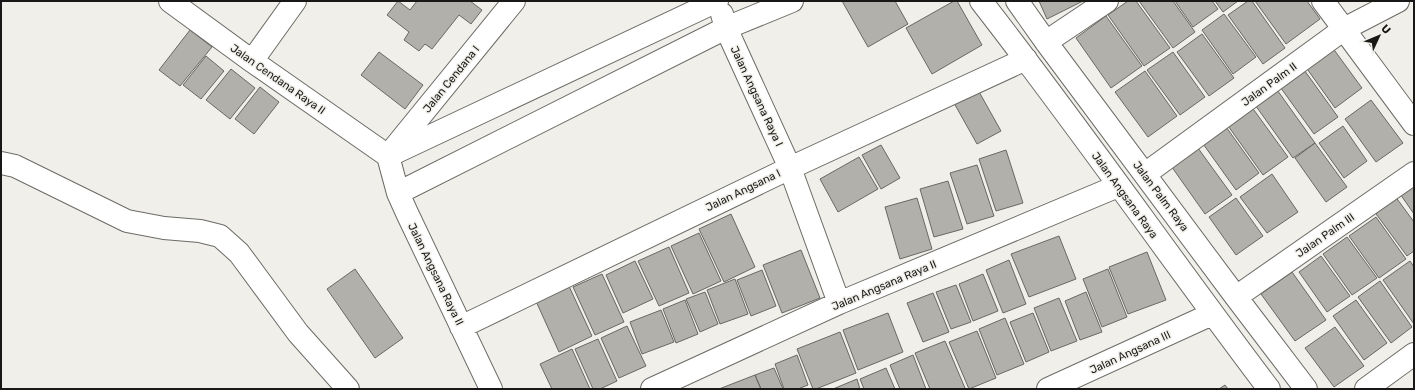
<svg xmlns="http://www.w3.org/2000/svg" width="1415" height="390" viewBox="0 0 1415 390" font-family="Rubik,sans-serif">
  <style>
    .building { fill: #b1b0aa; stroke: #696864 }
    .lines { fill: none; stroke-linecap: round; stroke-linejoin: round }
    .minor-casing { stroke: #6c6b66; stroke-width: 24 }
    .minor { stroke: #fff; stroke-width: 22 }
    .labels { text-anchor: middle; stroke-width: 3; stroke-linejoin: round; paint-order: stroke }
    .street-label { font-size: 11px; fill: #191816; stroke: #f0efea }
  </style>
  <rect width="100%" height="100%" fill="#f0efea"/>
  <!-- building -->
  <path class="building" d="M398,1L410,10L417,1H470L482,10L471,24L459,15L432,49L425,44L419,51L404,40L409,32L387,15Z
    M842,1H895L908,24L868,47Z
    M954,1H957L982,45L932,74L906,28Z
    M1039,1H1083L1047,19Z
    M1128,1H1136L1170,48L1144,66L1108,15Z
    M1139,1H1173L1195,32L1173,48Z
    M1175,1H1212L1218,9L1193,27Z
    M1215,1H1238L1223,12Z
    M1248,1H1252L1285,48L1263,64L1228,15Z
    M1255,1H1307L1320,19L1286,44Z
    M1224,14L1256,57L1233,74L1202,30Z
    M1106,16L1142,66L1111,88L1076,38Z
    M190,30L212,47L180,86L159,70Z
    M1202,34L1234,78L1209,96L1177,52Z
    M1332,47L1362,88L1335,108L1305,66Z
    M379,52L423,85L405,109L361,75Z
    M1173,52L1205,97L1180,115L1147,70Z
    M206,56L224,71L201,99L183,85Z
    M1302,67L1338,117L1314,134L1278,84Z
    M231,69L255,88L230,119L206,100Z
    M1145,71L1177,116L1148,137L1115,92Z
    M260,87L279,102L254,134L235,119Z
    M1275,87L1315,143L1293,158L1253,102Z
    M978,90L1001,131L977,144L954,103Z
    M1371,100L1403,143L1376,162L1345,119Z
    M1251,106L1288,157L1263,175L1226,123Z
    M1224,124L1259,173L1236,190L1201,141Z
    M1343,126L1367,161L1344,178L1319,143Z
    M1315,143L1347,187L1326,202L1295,158Z
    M1195,144L1232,195L1205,214L1169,163Z
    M881,145L900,178L881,189L862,155Z
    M1006,150L1023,203L996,211L979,159Z
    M859,157L878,189L838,212L820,179Z
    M977,165L994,216L967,224L950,173Z
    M1272,174L1298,212L1267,233L1240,197Z
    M1414,180V214L1398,191Z
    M948,181L963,229L934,237L920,189Z
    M1392,192L1414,222V251L1407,256L1371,207Z
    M917,198L932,249L900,259L885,207Z
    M1236,198L1263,236L1236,255L1209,217Z
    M731,214L755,267L724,282L699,229Z
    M1376,217L1406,259L1379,278L1349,236Z
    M699,233L721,281L693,294L671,246Z
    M1059,236L1076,279L1029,297L1011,254Z
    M1347,237L1377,278L1352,295L1323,254Z
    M669,247L689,293L659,306L638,261Z
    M801,250L820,298L782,313L763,265Z
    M1147,252L1166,300L1128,314L1109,267Z
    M1321,256L1350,296L1327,312L1299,272Z
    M1009,260L1026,304L1003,313L986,270Z
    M635,261L653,299L623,313L606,275Z
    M1410,261L1414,267V324L1383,280Z
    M355,269L403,338L375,358L327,289Z
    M1108,269L1127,317L1102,327L1083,279Z
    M762,270L776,306L751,316L737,280Z
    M1292,272L1326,320L1295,341L1261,294Z
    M602,274L624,322L595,335L573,287Z
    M983,274L998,311L973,321L959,284Z
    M735,279L748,314L720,324L707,290Z
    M1380,281L1412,327L1391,343L1358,297Z
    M568,284L592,336L559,352L535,299Z
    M956,285L971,322L951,329L936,292Z
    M705,292L718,324L700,332L686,299Z
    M1086,292L1102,332L1080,340L1065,301Z
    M933,293L949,332L923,342L907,303Z
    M1059,298L1077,341L1051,351L1034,308Z
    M685,300L698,334L676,343L663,309Z
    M1356,300L1387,343L1364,360L1333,316Z
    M661,310L674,342L642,354L630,322Z
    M888,313L903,352L858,370L843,330Z
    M1033,313L1049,352L1026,362L1010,322Z
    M1005,318L1024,364L997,375L979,329Z
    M627,326L646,366L619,378L601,338Z
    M1335,327L1364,366L1334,387L1305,348Z
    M977,331L996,378L969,389L949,342Z
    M840,332L856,373L816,389H813L797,349Z
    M598,339L617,381L600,389H593L575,349Z
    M945,341L965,388L962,389H930L915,353Z
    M572,349L590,389H552L540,364Z
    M797,355L808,385L798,389H784L775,364Z
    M913,355L926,389H900L890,365Z
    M774,368L783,389H761L755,375Z
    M886,368L895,389H864L860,379Z
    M755,375L761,389H719Z
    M857,379L860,389H833Z
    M1225,385L1228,389H1219Z"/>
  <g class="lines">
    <defs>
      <path id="minor" d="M170,1L252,61L388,156
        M981,1C1080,128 1172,261 1269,389
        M1017,1L1046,42L1236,297L1306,389
        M1323,1L1414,124
        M722,14L726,28L790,168L839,303
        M1046,42L1107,1
        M252,61L295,1
        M391,152L514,1
        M388,156L717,1
        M388,156L398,193L407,213L491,389
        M1,163L15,166L127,221L164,228L200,231L220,236L239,253L298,333L348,389
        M1145,174L1344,29L1398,1
        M398,193L726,28L792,1
        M1236,297L1414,173
        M461,327L790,168L1026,59
        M652,389L839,303L1118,186
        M1048,389L1212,314
        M1366,389L1414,354"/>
    </defs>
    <!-- minor casing -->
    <use href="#minor" class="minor-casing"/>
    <!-- minor -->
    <use href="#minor" class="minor"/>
  </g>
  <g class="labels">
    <!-- street labels -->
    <g class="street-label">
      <text transform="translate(278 79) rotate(35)" y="4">Jalan Cendana Raya II</text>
      <text transform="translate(451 79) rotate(-51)" y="4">Jalan Cendana I</text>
      <text transform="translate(1269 84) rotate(-36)" y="4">Jalan Palm II</text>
      <text transform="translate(757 96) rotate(65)" y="4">Jalan Angsana Raya I</text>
      <text transform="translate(743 190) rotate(-26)" y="4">Jalan Angsana I</text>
      <text transform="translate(1125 195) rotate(54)" y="4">Jalan Angsana Raya</text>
      <text transform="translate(1161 196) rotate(53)" y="4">Jalan Palm Raya</text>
      <text transform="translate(1325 235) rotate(-35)" y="4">Jalan Palm III</text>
      <text transform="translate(436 274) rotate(64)" y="4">Jalan Angsana Raya II</text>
      <text transform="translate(884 285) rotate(-23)" y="4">Jalan Angsana Raya II</text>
      <text transform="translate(1130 352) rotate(-25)" y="4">Jalan Angsana III</text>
    </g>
  </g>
  <!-- border -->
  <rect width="1415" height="390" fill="none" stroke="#191816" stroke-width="4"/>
  <!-- north arrow -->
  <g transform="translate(1379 36) rotate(46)" stroke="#f0efea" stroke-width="3" paint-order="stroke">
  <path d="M0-3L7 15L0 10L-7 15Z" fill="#191816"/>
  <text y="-6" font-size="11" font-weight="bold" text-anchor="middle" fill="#191816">U</text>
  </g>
</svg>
